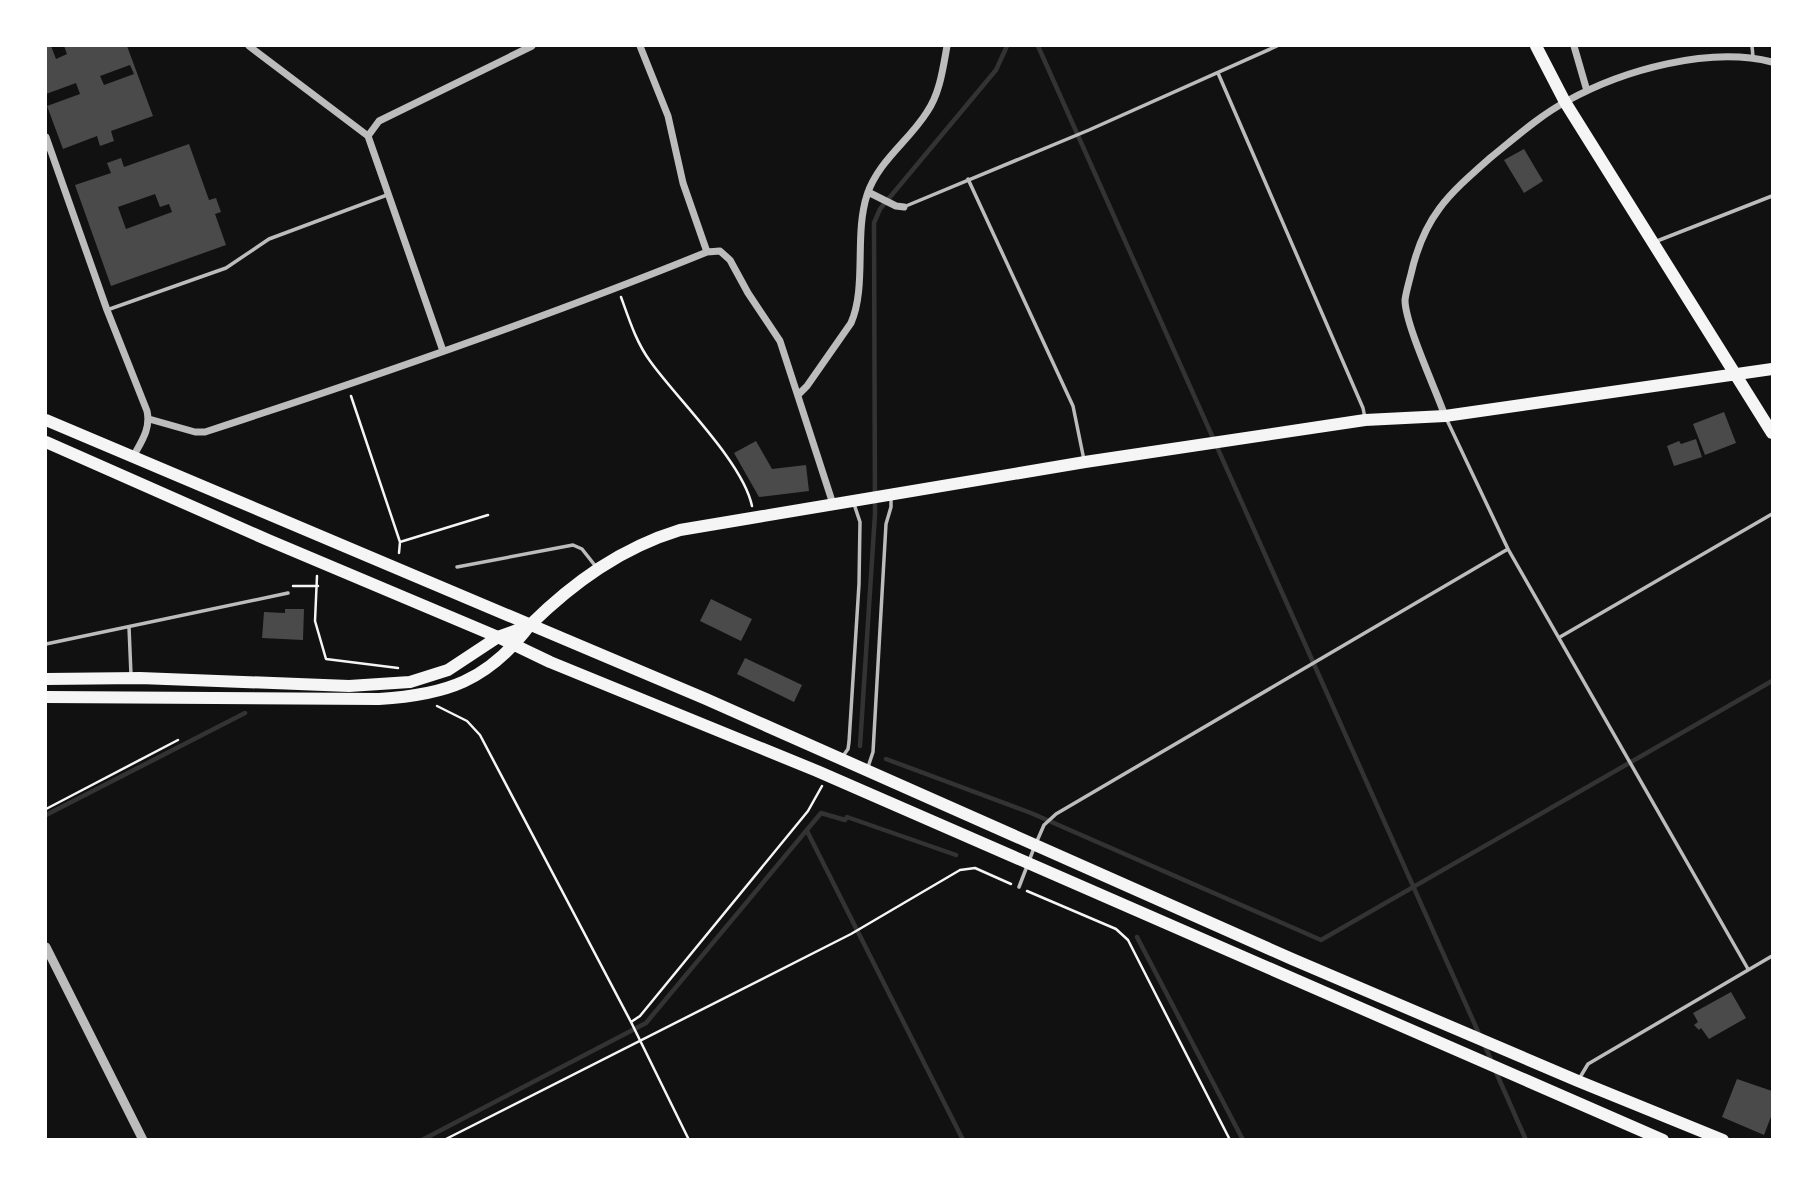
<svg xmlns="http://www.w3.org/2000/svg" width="1818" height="1185" viewBox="0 0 1818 1185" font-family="Karla,sans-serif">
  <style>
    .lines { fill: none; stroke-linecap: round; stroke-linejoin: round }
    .stream { stroke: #333; stroke-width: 4.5 }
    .building { fill: #4a4a4a; fill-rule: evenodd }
    .path { stroke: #f5f5f5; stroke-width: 2.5 }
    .service { stroke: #bcbcbc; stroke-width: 3.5 }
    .minor { stroke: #bcbcbc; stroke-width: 7 }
    .tertiary { stroke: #bcbcbc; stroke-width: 9 }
    .primary { stroke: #f5f5f5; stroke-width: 12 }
    .trunk { stroke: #f5f5f5; stroke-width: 12 }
  </style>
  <rect width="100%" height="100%" fill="#111"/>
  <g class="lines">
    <!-- stream -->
    <path class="stream" d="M1038,46L1480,1036
      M860,746L875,514L874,223L880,209L996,70L1007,46
      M886,759L1031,813L1321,940L1772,681
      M46,815L245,713
      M807,831L963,1140
      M1137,937L1243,1140
      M1484,1044L1492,1062
      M1495,1070L1526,1140
      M422,1140L646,1023L821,813L845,820L847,817L956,855"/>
  </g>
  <!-- building -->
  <path class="building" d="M46,46H51L56,59L67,54L64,46H127L153,116L111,131L114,141L100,146L97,136L63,149L47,106L80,94L76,83L46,94ZM130,65L134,74L104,85L100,76Z
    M189,144L209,200L216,198L221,212L215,214L226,245L111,286L75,185L111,173L107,163L121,158L124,167ZM155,194L160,207L169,204L172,212L126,229L118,207Z
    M1524,149L1543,181L1524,193L1504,160Z
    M1724,412L1736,443L1705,455L1693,424Z
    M1696,439L1702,457L1674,466L1667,446L1679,441L1681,444Z
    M756,441L772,469L806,465L809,491L759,497L734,453Z
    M711,599L752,619L741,641L700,621Z
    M285,609H304L303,640L262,638L264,612L285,613Z
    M745,658L802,685L794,702L737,674Z
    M1731,992L1746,1018L1709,1039L1701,1028L1699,1030L1694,1025L1698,1022L1693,1013Z
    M1737,1079L1772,1091V1114L1764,1135L1722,1117Z"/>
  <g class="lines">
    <!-- path -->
    <path class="path" d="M621,297C629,319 636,342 650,361C677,399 743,462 752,506
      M351,396L400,542L399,553
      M400,542L488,515
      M317,576L315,621L326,659L398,668
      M293,586H318
      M437,706L467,721L480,735L631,1022L689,1140
      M46,809L178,740
      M1027,891L1116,929L1128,940L1230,1140
      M631,1022L640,1016L808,811L822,786
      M444,1140L851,934L960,870L975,868L1011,884"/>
    <!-- service -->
    <path class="service" d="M1752,46L1753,57
      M1218,73L1363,408L1365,418
      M968,179L1073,406L1084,460
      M906,206L1089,130L1277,46
      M1657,241L1772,196
      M107,310L226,268L269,239L387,195
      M1446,418L1508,549L1748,969
      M457,567L573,545L582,549L597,568
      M129,627L131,675
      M1560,637L1772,514
      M46,644L288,593
      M843,756L848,749L849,742L859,584L860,522L854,504
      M868,767L873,752L886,524L891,507V497
      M1037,841L1044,825L1056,814L1508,549
      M1019,887L1034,848
      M1579,1079L1588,1064L1772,956"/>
    <!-- minor -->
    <path class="minor" d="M249,46L368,136L443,351
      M640,46L668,116L683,183L707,252
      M1574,46L1587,91
      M368,136L379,121L532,46
      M46,137L107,310L147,411C151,429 141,442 133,457
      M868,192L896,206L904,207
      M799,394L807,386L851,323C867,286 854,235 867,195C878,161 909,141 927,112C940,93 943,68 947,46
      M1445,416C1436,390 1405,324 1405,300C1406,292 1409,282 1411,274C1424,216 1448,195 1490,158C1515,138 1539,116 1567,101C1623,70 1709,46 1772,62
      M149,419L195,432H205C374,377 542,319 707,252L720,251L730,260L748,293L780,341L833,504"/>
    <!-- tertiary -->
    <path class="tertiary" d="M46,947L143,1140"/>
    <!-- primary -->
    <path class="primary" d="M1536,46L1565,102L1772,433
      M530,625C574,582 621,548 680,530L1085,462L1365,420L1445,416L1772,369"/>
    <!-- trunk -->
    <path class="trunk" d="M46,420L706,699L1292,959L1578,1081L1723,1140
      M46,442L268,540L498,637L550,662L817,771L1663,1140
      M46,679L140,678L349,686L410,682L448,670L498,637L528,626
      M46,697L379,699C446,695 488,681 530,625"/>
  </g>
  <!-- border -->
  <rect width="1818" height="1185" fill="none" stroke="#ffffff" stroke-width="94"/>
</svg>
